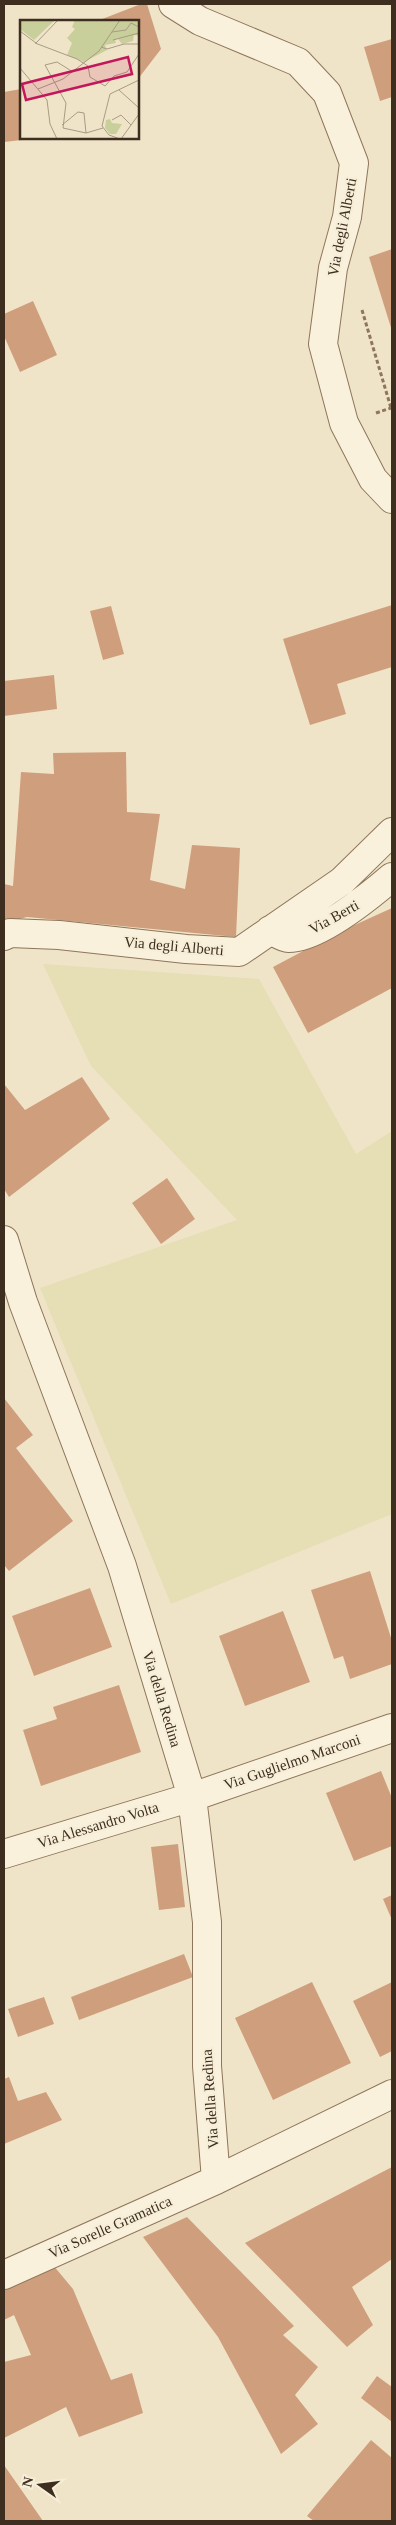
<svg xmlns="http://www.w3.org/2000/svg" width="396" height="2525" viewBox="0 0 396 2525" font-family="Georgia,serif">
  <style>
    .farmland { fill: #e6deb5 }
    .building { fill: #cf9f7d }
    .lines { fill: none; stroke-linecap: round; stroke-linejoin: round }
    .minor-casing { stroke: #8d765c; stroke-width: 30 }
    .path { stroke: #8d765c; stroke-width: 3; stroke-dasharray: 4 2.5; stroke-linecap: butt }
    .minor { stroke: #faf1dc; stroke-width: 28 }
    .labels { text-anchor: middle; stroke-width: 4.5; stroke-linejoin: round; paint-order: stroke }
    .street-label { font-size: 15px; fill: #3d2e20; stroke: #f7eed8 }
    .inset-road { fill: none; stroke: #a89b85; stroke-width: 1 }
    .view { fill: #c2185b; fill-opacity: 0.15; stroke: #c2185b; stroke-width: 2.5 }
    .inset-edge { fill: none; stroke: #3d2e20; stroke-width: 2.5 }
  </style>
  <rect width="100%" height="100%" fill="#f0e4c8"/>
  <!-- farmland -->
  <path class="farmland" d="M43,964L259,979L356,1154L392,1131V1514L171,1604L40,1288L237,1220L91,1066Z"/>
  <!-- building -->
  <path class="building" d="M141,4H147L161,49L138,79V21H97Z
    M392,39V97L380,101L364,47Z
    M21,89V138L31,139L4,142V92Z
    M392,249V331L369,257Z
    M33,301L57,355L20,372L4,336V314Z
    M392,605V667L337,684L346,714L310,725L283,639Z
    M111,606L124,654L103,660L90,611Z
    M54,675L57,709L4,716V681Z
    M126,752L127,812L160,814L150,880L185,889L192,845L240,848L236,937L27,917L4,923V884L13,886L21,772L54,774L53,753Z
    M392,908V988L308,1033L273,967L337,933Z
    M82,1077L110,1119L9,1197L4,1189V1084L25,1110Z
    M167,1178L195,1219L161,1244L132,1203Z
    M4,1398L33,1435L16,1448L73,1521L9,1571L4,1565Z
    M370,1571L392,1641V1664L350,1679L343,1656L334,1659L311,1590Z
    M90,1588L112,1647L34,1676L12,1616Z
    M283,1611L310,1682L245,1706L219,1636Z
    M119,1685L141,1752L41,1786L23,1730L57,1719L53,1707Z
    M381,1771L392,1798V1846L354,1861L326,1793Z
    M178,1844L185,1907L159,1910L151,1847Z
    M392,1895V1920L383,1899Z
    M184,1954L193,1977L79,2020L71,1997Z
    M312,1982L351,2063L273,2100L235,2018Z
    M392,1982V2051L380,2057L353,2001Z
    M44,1997L54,2024L18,2037L8,2009Z
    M9,2077L18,2101L46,2092L62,2120L4,2144V2079Z
    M392,2167V2259L352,2287L373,2325L347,2347L245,2243Z
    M187,2217L294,2326L283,2335L318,2367L295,2395L318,2424L281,2454L218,2337L143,2237Z
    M53,2265L73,2289L111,2380L132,2373L143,2413L79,2437L66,2407L4,2438V2362L31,2355L14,2315L4,2320V2286Z
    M377,2376L392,2387V2422L361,2398Z
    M371,2440L392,2458V2521H314L307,2516Z
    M4,2465L43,2521H4Z"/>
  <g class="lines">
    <defs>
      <path id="minor" d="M173,4L200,21L298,62L327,93L354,163L347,217L333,268L323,344L344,423L373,479L392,499
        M270,930C275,932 283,938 288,938C317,939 371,895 392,877
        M4,936L10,933L59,935L186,949L239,952L342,881L392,832
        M4,1240L23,1302L122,1566L192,1797L207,1922V2066L216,2180
        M4,1854L192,1797L392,1728
        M4,2275L216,2180L392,2094"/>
    </defs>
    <!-- minor casing -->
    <use href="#minor" class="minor-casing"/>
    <!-- path -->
    <path class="path" d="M362,310L391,408
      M376,413L391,408"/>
    <!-- minor -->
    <use href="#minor" class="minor"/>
  </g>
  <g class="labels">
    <!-- street labels -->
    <g class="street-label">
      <text transform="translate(342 227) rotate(-79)" y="5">Via degli Alberti</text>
      <text transform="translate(334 917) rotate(-29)" y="5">Via Berti</text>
      <text transform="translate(174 946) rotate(5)" y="5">Via degli Alberti</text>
      <text transform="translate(162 1699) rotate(73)" y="5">Via della Redina</text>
      <text transform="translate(292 1762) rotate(-19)" y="5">Via Guglielmo Marconi</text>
      <text transform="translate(98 1825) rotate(-17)" y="5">Via Alessandro Volta</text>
      <text transform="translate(210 2099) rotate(-94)" y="5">Via della Redina</text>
      <text transform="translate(110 2227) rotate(-24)" y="5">Via Sorelle Gramatica</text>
    </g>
  </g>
  <!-- overview -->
  <g transform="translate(20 20)">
    <rect width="119" height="119" fill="#f0e4c8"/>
    <path d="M35,0L14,20L0,9V0ZM55,0H119V16L114,15L113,21L102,24L98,19L95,20L96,23L85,25L87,30L64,42L47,35L52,23L47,18L55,9L52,7ZM90,99L92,103L102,104L96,114H90L85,108L86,100Z" fill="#c9cf9b"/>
    <path class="inset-road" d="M0,11L16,23L38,0M92,12L106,10L111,3L119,7M93,20L119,13M15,23L57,39L68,46L70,57L85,66L94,56L107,52L119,34M81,27L87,29L104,24H119M0,48L27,80L30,104L37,119M53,52L37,42L25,45L46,83L43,108L66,113L83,108M18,69L43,59L79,31L100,0M99,70L119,88M90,74L82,106L89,115L100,119M90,74L119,60M92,100L101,95L111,105M42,105L58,92L64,93L66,113M101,119L119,94"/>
    <path class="view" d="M108,37L112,54L6,80L2,64Z"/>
    <rect width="119" height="119" class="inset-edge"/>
  </g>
  <!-- border -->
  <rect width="396" height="2525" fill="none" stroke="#3d2e20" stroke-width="10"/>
  <!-- north arrow -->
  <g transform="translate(40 2485) rotate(284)" stroke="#f7eed8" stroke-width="4" paint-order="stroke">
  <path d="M0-4L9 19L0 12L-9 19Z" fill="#3d2e20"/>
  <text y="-8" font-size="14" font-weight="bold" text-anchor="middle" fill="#3d2e20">N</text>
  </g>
</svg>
